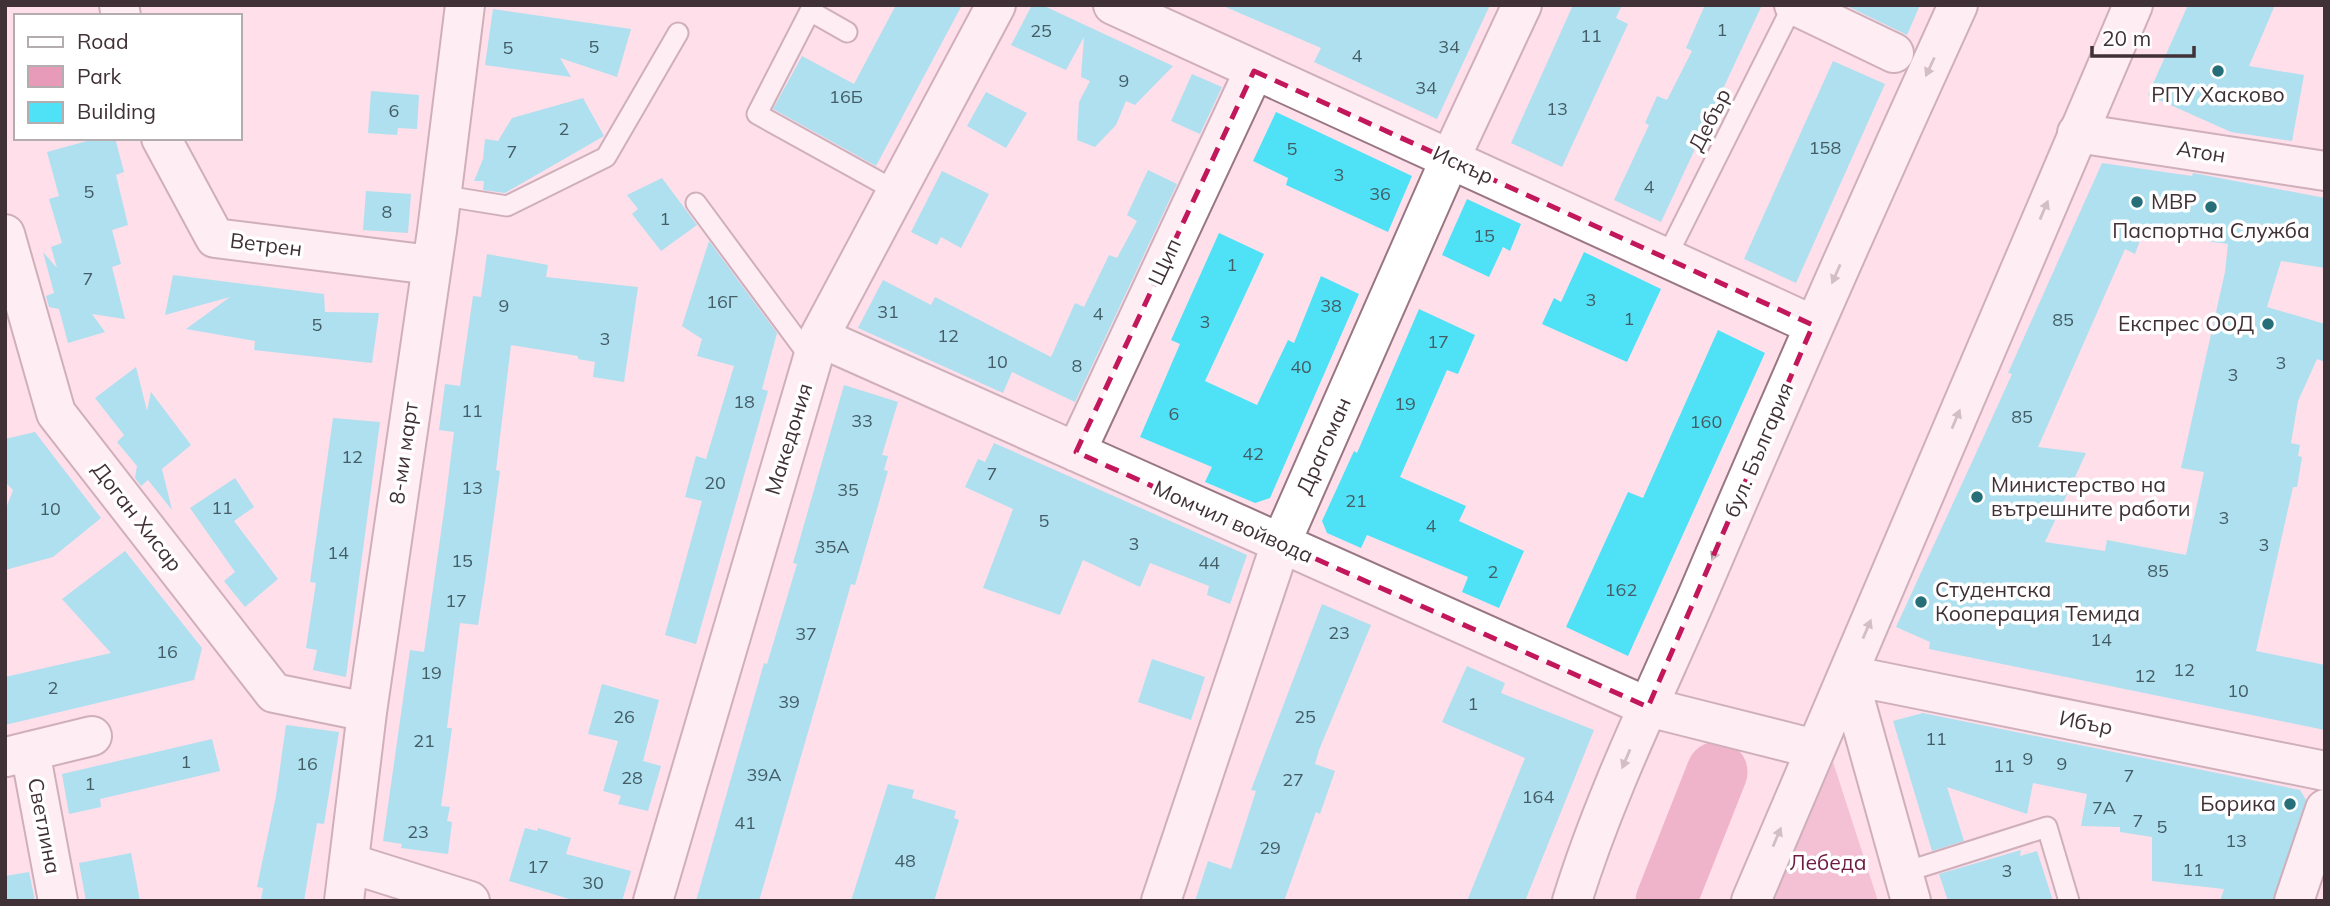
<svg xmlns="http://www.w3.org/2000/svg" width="2330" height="906" viewBox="0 0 2330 906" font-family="Mulish,sans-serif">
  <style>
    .green { fill: #e89bb8 }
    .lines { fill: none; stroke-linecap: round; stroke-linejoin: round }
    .river { stroke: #de7fa5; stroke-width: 61 }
    .building { fill: #4fe2f6; fill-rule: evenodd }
    .lane-casing { stroke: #987682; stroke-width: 23 }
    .street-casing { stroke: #987682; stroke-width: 42 }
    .secondary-casing { stroke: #987682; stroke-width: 42 }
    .lane { stroke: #fff; stroke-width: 19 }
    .street { stroke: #fff; stroke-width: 38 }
    .secondary { stroke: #fff; stroke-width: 38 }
    .oneway { fill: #a0989a }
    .marked { fill: none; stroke: #c2185b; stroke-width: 5; stroke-dasharray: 14 9; stroke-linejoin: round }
    .poi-dot { fill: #266f79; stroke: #fff; stroke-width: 2.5 }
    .labels { text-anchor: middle; stroke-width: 7; stroke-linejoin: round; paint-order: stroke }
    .number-label { font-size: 18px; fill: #445d66 }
    .poi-label { font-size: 21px; fill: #403136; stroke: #fff; text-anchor: start }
    .street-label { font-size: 21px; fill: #403136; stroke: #fff }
    .park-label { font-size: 21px; fill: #6d1942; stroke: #fff }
  </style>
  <rect width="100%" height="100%" fill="#fedfea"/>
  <!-- green -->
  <path class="green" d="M1833,762L1878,901H1771Z"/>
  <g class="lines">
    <!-- river -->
    <path class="river" d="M1666,901L1717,772"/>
  </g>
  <!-- building -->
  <path class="building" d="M896,5H962L876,166L773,109L802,56L854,84Z
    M1032,5H1042L1173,66L1135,105L1126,101L1116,125L1095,147L1077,140L1079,102L1090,81L1081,77L1084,37L1066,70L1011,45Z
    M1221,5H1490L1437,119L1314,62L1321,48Z
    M1573,5H1622L1616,18L1628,24L1562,167L1511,143Z
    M1705,5H1762L1661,222L1614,200L1649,125L1645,123L1657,96L1667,100L1692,51L1686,48Z
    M1845,5H1920L1907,35Z
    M2188,5H2275L2249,66L2304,75L2292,141L2231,132L2148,95Z
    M493,9L631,29L617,77L560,58L571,77L485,65Z
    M1833,61L1885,84L1796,283L1744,259Z
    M1192,74L1222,87L1200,134L1171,121Z
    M371,91L419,95L417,129L398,128L397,135L368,133Z
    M986,92L1027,113L1006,148L967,126Z
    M583,98L604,136L505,193L483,190L484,181H474L483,159L485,139L498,141L512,118Z
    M1276,112L1412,176L1388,232L1286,185L1288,178L1253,161Z
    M98,138H115L124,172L116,175L128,225L112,230L121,264L112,267L125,319L92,314L105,332L68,343L59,309L49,307L46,296L54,293L43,252L57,268L51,247L62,243L49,199L59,196L47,152Z
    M2102,163L2192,176L2193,173L2325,198V268L2281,261L2267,307L2325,324V362L2317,359L2298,401L2291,443L2300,445L2298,456L2302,457L2297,487H2293L2256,651L2325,665V730L1929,649L1930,642L1896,627L1983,438L2012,374L2008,373ZM2143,232L2228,244L2225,272L2181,468L2204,472L2186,555L2107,540L2105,551L2045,542L2086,453L2038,447L2125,249L2135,254Z
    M1148,170L1177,184L1075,402L1012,372L1003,393L858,328L883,280L931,305L935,297L1051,357L1075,303L1084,307L1109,255L1117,258L1137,221L1127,215Z
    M942,171L989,194L961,248L941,237L937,245L911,232Z
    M662,178L697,225L661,251L632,214L638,209L627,195Z
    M366,191L411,194L408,233L363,230Z
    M1467,199L1521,224L1510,251L1503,247L1489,277L1442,255Z
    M1219,233L1264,254L1205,381L1257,405L1288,340L1294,343L1321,276L1359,294L1270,498L1255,503L1205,482L1212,467L1140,437L1180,344L1171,340Z
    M709,241L777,333L762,389L768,391L696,644L665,635L702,501L685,497L696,456L706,459L734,366L697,356L702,339L682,326Z
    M1584,252L1661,289L1627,362L1542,324L1554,298L1561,302Z
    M487,254L548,265L546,277L638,287L624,382L593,377L595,362L578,359V356L511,345L496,470L500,471L485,581L478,625L460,623L447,728H452L441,806L450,807L447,821L452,822L448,854L401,848L402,844L383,841L410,650L424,652L445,504L454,432L439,430L445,384L460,386L473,296L481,297Z
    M173,275L324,294L325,312L379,313L372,363L254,350L255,341L186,329L230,297L165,315Z
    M1419,309L1475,335L1458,374L1447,370L1400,477L1466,506L1459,521L1524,551L1499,608L1462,592L1468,577L1367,535L1361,548L1327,533L1322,521L1354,451L1357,453Z
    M1718,330L1765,353L1628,656L1566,627L1628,492L1643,498Z
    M136,367L147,411L151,392L191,445L162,469L172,510L148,480L141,486L135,478L137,466L117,442L124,435L95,398Z
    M844,385L898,402L882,455L888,456L884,470L888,471L855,585L851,584L759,901H696L764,663L767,664L797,564L793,563Z
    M333,418L380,422L346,677L313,670L317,650L306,648L316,583L310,582Z
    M35,432L101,518L53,557L5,570V511L13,490L5,482V439Z
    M994,443L1247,555L1230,604L1207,595L1209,586L1150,563L1140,587L1083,560L1060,615L983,588L1013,509L965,487L978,459L985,462Z
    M235,478L254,507L234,521L278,579L245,607L224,581L235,572L190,508Z
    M125,551L202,648L194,680L5,725V677L111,653L62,599Z
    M1322,604L1371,625L1319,750L1315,764L1335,771L1320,814L1316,812L1284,901H1195L1208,861L1231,869L1256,791L1251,790Z
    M1152,659L1205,677L1191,720L1138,702Z
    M1467,666L1505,683L1501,693L1594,730L1525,901H1467L1525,758L1442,722Z
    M602,684L659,700L643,761L661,766L648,811L618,804L621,796L603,791L618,741L588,734Z
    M1923,713L2300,790L2306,800L2273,901H2220L2224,889L2152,881V837L2120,832V827L2081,826L2087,794L2033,783L2027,814L1947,787L1964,841L1932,851L1893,721Z
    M286,725L339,732L324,824L317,823L304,901H261L263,888L257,887L276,796Z
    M212,739L220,771L100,799L101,807L69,814L62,774Z
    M888,784L914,790L912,798L956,811L954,818L959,820L934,901H851Z
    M525,828L537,831L538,828L571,838L566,854L631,871L622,901H576L509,881Z
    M2021,850L2020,856L2037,851L2053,901H1948L1939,874Z
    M131,853L140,901H86L79,863Z
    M29,872L35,901H5V876Z"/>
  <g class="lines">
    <defs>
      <path id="lane" d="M847,32L810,11L757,114L896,191
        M439,195L507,206L606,157L678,33
        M696,203L812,360
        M1667,256L1793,5
        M1902,873L2047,827L2069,901"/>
      <path id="street" d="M119,5L121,16
        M1113,5L1813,325
        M1794,5L1894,53
        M2077,133L2325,171
        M161,138L215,238L431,265
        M5,234L56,413L274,693L367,712
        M819,337L1648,707L1815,749
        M1076,452L1254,71
        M30,751L58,901
        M6,757L92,736
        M349,863L470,901
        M344,901L367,712L437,231L465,5
        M653,901L819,337L996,5
        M1161,901L1281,543L1450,159L1522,5
        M1911,901L1848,675L2325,771
        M2294,901L2325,809"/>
      <path id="secondary" d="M1572,901C1605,794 1655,694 1699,592C1783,395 1869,200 1958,5
        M1751,901L2133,5"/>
    </defs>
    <!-- lane casing -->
    <use href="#lane" class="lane-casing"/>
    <!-- street casing -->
    <use href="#street" class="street-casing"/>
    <!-- secondary casing -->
    <use href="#secondary" class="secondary-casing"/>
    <!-- lane -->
    <use href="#lane" class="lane"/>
    <!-- street -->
    <use href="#street" class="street"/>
    <!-- secondary -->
    <use href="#secondary" class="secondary"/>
  </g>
  <!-- one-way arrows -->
  <defs><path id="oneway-solid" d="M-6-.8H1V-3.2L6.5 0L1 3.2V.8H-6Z" transform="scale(1.75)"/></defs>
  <g class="oneway">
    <use href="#oneway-solid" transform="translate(1930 67) rotate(115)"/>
    <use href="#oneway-solid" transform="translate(2044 210) rotate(-67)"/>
    <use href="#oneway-solid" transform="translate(1836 274) rotate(114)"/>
    <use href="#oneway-solid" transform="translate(1956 419) rotate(-67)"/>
    <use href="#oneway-solid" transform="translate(1716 551) rotate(113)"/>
    <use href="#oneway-solid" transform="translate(1867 629) rotate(-67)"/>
    <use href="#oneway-solid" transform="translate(1626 759) rotate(113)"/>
    <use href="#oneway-solid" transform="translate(1777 837) rotate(-67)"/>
  </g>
  <!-- marked area -->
  <path d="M0 0H2330V906H0ZM1254,71L1813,325L1648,707L1076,452Z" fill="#fedfea" fill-opacity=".55" fill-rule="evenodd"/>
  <path class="marked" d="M1254,71L1813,325L1648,707L1076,452Z"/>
  <!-- markers -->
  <g class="poi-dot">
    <circle cx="2218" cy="71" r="7"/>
    <circle cx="2137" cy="202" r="7"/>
    <circle cx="2211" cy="207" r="7"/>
    <circle cx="2268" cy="324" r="7"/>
    <circle cx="1977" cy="497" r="7"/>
    <circle cx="1921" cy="602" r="7"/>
    <circle cx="2290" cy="804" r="7"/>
  </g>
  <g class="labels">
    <!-- number labels -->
    <g class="number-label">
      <text x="1722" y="36">1</text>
      <text x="1041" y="37">25</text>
      <text x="1591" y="42">11</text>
      <text x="594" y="53">5</text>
      <text x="1449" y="53">34</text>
      <text x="508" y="54">5</text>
      <text x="1357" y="62">4</text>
      <text x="1124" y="87">9</text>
      <text x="1426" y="94">34</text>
      <text x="846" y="103">16Б</text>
      <text x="1557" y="115">13</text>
      <text x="394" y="117">6</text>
      <text x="564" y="135">2</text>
      <text x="1825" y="154">158</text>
      <text x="1292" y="155">5</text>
      <text x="512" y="158">7</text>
      <text x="1339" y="181">3</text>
      <text x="1649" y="193">4</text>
      <text x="89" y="198">5</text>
      <text x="1380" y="200">36</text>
      <text x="387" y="218">8</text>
      <text x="665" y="225">1</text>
      <text x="1484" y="242">15</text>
      <text x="1232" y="271">1</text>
      <text x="88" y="285">7</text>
      <text x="1591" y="306">3</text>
      <text x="722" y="308">16Г</text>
      <text x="504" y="312">9</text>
      <text x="1331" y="312">38</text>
      <text x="888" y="318">31</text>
      <text x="1098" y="320">4</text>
      <text x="1629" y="325">1</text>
      <text x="2063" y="326">85</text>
      <text x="1205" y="328">3</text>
      <text x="317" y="331">5</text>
      <text x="948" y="342">12</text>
      <text x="605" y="345">3</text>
      <text x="1438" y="348">17</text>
      <text x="997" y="368">10</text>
      <text x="2281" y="369">3</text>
      <text x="1077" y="372">8</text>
      <text x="1301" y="373">40</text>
      <text x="2233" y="381">3</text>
      <text x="744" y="408">18</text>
      <text x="1405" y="410">19</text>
      <text x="472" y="417">11</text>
      <text x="1174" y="420">6</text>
      <text x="2022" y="423">85</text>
      <text x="862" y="427">33</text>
      <text x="1706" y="428">160</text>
      <text x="1253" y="460">42</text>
      <text x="352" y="463">12</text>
      <text x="992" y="480">7</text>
      <text x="715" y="489">20</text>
      <text x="472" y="494">13</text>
      <text x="848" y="496">35</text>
      <text x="1356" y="507">21</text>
      <text x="222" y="514">11</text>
      <text x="50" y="515">10</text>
      <text x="2224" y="524">3</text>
      <text x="1044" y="527">5</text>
      <text x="1431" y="532">4</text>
      <text x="1134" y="550">3</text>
      <text x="2264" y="551">3</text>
      <text x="832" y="553">35А</text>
      <text x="338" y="559">14</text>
      <text x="462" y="567">15</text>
      <text x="1209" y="569">44</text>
      <text x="2158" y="577">85</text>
      <text x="1493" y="578">2</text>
      <text x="1621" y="596">162</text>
      <text x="456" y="607">17</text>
      <text x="1339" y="639">23</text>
      <text x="806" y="640">37</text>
      <text x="2101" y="646">14</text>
      <text x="167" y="658">16</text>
      <text x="2184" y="676">12</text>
      <text x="431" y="679">19</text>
      <text x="2145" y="682">12</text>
      <text x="53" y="694">2</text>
      <text x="2238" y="697">10</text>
      <text x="789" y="708">39</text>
      <text x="1473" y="710">1</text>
      <text x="624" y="723">26</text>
      <text x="1305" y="723">25</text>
      <text x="1936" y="745">11</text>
      <text x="424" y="747">21</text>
      <text x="2028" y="765">9</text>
      <text x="186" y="768">1</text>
      <text x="307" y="770">16</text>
      <text x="2062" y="770">9</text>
      <text x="2004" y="772">11</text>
      <text x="764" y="781">39А</text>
      <text x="2129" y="782">7</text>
      <text x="632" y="784">28</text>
      <text x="1293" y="786">27</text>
      <text x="90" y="790">1</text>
      <text x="1538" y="803">164</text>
      <text x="2104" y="814">7А</text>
      <text x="2138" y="827">7</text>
      <text x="745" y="829">41</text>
      <text x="2162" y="833">5</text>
      <text x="418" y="838">23</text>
      <text x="2236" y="847">13</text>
      <text x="1270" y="854">29</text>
      <text x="905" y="867">48</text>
      <text x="538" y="873">17</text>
      <text x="2193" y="876">11</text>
      <text x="2007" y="877">3</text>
      <text x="593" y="889">30</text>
    </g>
    <!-- poi labels -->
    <g class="poi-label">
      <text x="2218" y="102" text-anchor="middle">РПУ Хасково</text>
      <text x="2151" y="209">МВР</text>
      <text x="2211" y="238" text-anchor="middle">Паспортна Служба</text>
      <text x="2254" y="331" text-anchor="end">Експрес ООД</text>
      <text x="1991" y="492">Министерство на<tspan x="1991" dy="24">вътрешните работи</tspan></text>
      <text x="1935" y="597">Студентска<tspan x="1935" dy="24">Кооперация Темида</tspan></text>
      <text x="2276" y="811" text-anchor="end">Борика</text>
    </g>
    <!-- street labels -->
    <g class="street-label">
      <text transform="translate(1710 120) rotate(-63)" y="7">Дебър</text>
      <text transform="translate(2201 152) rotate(9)" y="7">Атон</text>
      <text transform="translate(1463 165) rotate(24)" y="7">Искър</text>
      <text transform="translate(266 245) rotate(7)" y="7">Ветрен</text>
      <text transform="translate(1165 262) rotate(-65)" y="7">Щип</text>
      <text transform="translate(789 439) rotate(-73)" y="7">Македония</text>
      <text transform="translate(1324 446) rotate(-66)" y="7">Драгоман</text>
      <text transform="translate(1759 450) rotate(-67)" y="7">бул. България</text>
      <text transform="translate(404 453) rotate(-82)" y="7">8-ми март</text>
      <text transform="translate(137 517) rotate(52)" y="7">Доган Хисар</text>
      <text transform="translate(1233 522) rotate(24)" y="7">Момчил войвода</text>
      <text transform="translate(2086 723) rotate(11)" y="7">Ибър</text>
      <text transform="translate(44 826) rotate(79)" y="7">Светлина</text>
    </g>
    <!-- park labels -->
    <g class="park-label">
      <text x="1828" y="870">Лебеда</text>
    </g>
  </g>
  <!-- border -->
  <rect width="2330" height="906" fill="none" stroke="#403136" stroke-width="14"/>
  <!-- legend -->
  <rect x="14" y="14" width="228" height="126" fill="#ffffff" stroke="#b3adaf" stroke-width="2"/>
  <rect x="28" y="37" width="35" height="10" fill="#ffffff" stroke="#b3adaf" stroke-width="2"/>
  <text x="77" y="49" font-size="21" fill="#403136">Road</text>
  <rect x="28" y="66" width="35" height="21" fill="#e89bb8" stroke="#b3adaf" stroke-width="2"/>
  <text x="77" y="84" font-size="21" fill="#403136">Park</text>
  <rect x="28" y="102" width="35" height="21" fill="#4fe2f6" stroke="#b3adaf" stroke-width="2"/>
  <text x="77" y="119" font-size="21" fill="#403136">Building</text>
  <!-- scale -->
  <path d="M2092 46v10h102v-10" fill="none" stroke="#403136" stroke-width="3.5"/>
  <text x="2102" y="46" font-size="21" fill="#403136" stroke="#ffffff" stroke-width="5" paint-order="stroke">20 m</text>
</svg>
